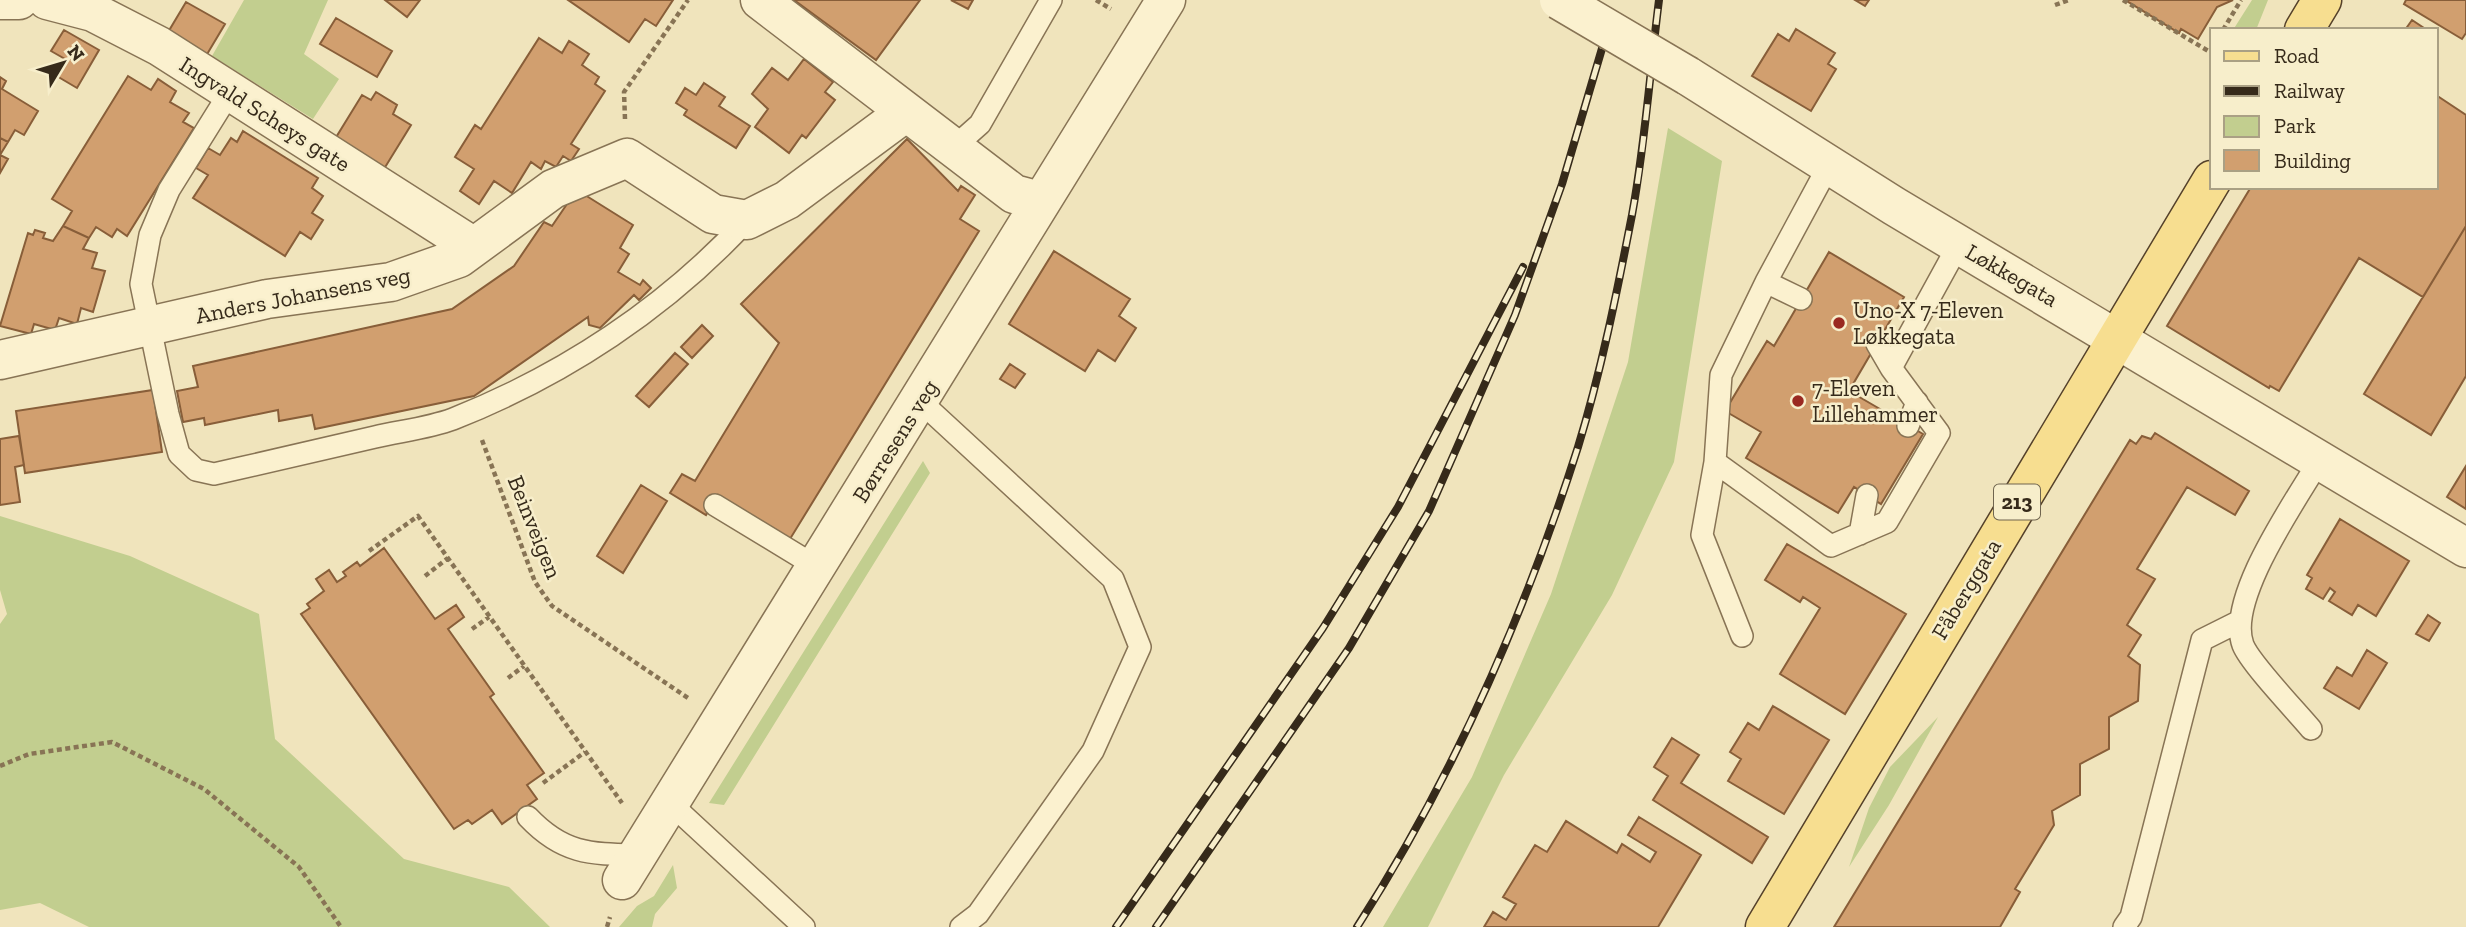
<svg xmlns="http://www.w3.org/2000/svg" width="2466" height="927" viewBox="0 0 2466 927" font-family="'Zilla Slab',serif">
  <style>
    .green { fill: #c2ce8f }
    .building { fill: #d19f6f; stroke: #885e39; stroke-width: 2 }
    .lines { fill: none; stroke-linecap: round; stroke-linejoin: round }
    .service-casing { stroke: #887455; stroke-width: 24 }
    .minor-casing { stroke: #887455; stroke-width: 41 }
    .primary-casing { stroke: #55412a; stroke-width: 41 }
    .path { stroke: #887455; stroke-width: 4.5; stroke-dasharray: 5 3.5; stroke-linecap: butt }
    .service { stroke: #fbf1cf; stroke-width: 21 }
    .minor { stroke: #fbf1cf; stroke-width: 38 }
    .primary { stroke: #f7de90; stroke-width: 38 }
    .rail-casing { stroke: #362a1a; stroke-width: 8 }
    .rail { stroke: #f7eecb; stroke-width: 5; stroke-dasharray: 16; stroke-linecap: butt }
    .minor-bridge-casing { stroke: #887455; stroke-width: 41; stroke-linecap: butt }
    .minor-bridge { stroke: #fbf1cf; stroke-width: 38 }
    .poi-dot { fill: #9a2921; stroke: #f7eecb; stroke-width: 2.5 }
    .labels { text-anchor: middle; stroke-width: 5; stroke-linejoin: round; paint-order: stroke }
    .shield { fill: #f7eecb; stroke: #70654f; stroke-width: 2 }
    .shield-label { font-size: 21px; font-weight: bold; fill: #362a1a }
    .street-label { font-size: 23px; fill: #362a1a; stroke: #f7eecb }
    .poi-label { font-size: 23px; fill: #362a1a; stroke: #f7eecb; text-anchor: start }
  </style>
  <rect width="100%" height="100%" fill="#f0e4bc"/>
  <!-- green -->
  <path class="green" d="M244,0H328L304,54L339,79L313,119L212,56Z
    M2252,0H2268L2256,30H2233Z
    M1668,128L1722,161L1674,462L1612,595L1504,775L1428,927H1383L1472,777L1551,594L1628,362Z
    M923,461L930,473L724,805L709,803Z
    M0,516L130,556L259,614L275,739L404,859L509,887L550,927H89L40,903L0,910V624L7,614L0,590Z
    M1938,717L1889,805L1849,867L1869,808L1890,767Z
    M673,865L677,888L655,914L652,927H619L637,906L654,896Z"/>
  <!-- building -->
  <path class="building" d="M385,0H420L407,17Z
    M568,0H673L656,26L645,19L629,42Z
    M794,0H920L876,60Z
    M951,0H973L968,9Z
    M1855,0H1869L1865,6Z
    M2125,0H2233L2217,7L2198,39L2181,29L2179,33Z
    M2406,0H2466V33L2462,39L2404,4Z
    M186,2L225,24L206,56L167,34Z
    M336,18L392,51L377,77L320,44Z
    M2412,20L2427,30H2405Z
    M1796,29L1835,53L1828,64L1836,69L1811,111L1752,76L1778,34L1789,41Z
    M64,30L99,50L77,88L55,75L65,59L51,51Z
    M539,38L562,53L569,41L589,54L582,65L599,77L595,84L605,91L571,144L579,149L571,161L563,156L556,167L545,161L541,169L531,162L512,193L494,181L479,204L460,191L474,169L455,157L475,125L481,129Z
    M804,59L833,82L825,92L835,100L806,138L802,135L789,153L755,127L768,109L752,94L772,68L788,80Z
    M128,76L151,90L158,79L176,91L170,102L189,113L183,122L194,128L127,236L117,229L112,237L96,227L89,238L63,226L72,211L52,199Z
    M0,77L6,81L2,89L38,111L24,135L15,130L8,142L0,138Z
    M704,83L725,97L719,106L750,126L736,148L684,115L687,110L676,103L685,88L696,95Z
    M376,92L397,105L393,114L411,125L384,169L335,139L362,95L371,100Z
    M2436,95L2466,115V226L2423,297L2359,258L2279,391L2270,386L2269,388L2167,326L2251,187H2436Z
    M243,131L318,178L312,188L323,196L312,213L323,220L311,239L300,232L285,256L193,198L208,175L196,168L208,148L220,155L231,138L237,142Z
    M0,138L8,142L0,155L8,159L0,173Z
    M907,139L958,191L961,186L975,195L960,219L979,231L790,539L718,495L706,515L670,493L682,474L695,481L779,343L741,304Z
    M585,195L633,225L620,248L629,254L618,272L640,285L643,280L651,288L639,300L634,295L600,328L589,325L588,317L474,396L315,429L312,415L279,421L278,410L205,425L204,418L183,422L177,391L198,387L193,366L452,309L514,266L544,222L552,226L567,204Z
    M63,226L89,238L83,249L97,253L92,268L105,271L93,312L81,308L77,324L59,318L55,330L34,324L31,334L0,326L28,233L33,235L35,230L45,233L43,238L53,241Z
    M2466,226V376L2431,435L2364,394Z
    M1054,251L1130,299L1119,316L1136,328L1115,361L1098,350L1085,371L1009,324Z
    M1829,252L1904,297L1849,391L1923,434L1881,504L1854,487L1838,513L1746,458L1761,432L1725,411L1767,341L1774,346Z
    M702,325L713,336L692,358L681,347Z
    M675,353L688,364L649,407L636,396Z
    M1010,364L1025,374L1015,388L1000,379Z
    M153,390L162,452L25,473L16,411Z
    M2155,433L2249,491L2235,515L2187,487L2137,569L2155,579L2127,625L2141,635L2128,656L2140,665L2138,701L2109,717V749L2080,764V795L2052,811L2054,825L2015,889L2020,892L2000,927H1834L2130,440L2136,444L2142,436L2151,439Z
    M19,436L24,465L15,467L20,502L0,505V439Z
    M2466,466V509L2447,497Z
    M641,485L667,501L623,573L597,556Z
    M2340,519L2409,561L2376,616L2358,605L2352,615L2329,601L2335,592L2330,588L2323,599L2306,589L2312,578L2307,575Z
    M1787,544L1906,614L1845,714L1780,674L1820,608L1803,597L1800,602L1765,580Z
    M384,548L435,619L456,605L464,617L448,629L494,694L490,697L544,773L527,785L537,799L502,824L492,810L472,824L468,820L454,829L301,614L310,608L307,604L324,591L316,579L329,570L337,582L346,576L343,572L357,562L360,566Z
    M2428,615L2440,623L2429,641L2416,634Z
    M2367,650L2387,663L2359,709L2324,688L2337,667L2352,676Z
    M1773,706L1829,740L1784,814L1728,781L1741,759L1730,752L1748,723L1759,730Z
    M1672,738L1699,755L1681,783L1768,837L1752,863L1653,800L1668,776L1654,767Z
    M1639,817L1701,855L1658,927H1484L1493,912L1506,920L1516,904L1503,897L1535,845L1547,852L1566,821L1617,853L1622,844L1650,862L1656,852L1628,835Z"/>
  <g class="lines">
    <defs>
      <path id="service" d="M230,92L169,190L150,235L141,284L168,414L179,454L196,470L214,474C268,462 322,449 375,437C401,431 429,428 453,419C564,375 666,308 747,220
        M953,148L980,124L1051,0
        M1766,282L1801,299
        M1877,344L1891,368
        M920,401L1113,579L1140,647L1093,751L978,914L961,927
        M1908,426L1917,402
        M1715,462L1831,546L1887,522L1939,433L1891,368L1959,244
        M715,505L817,567
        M1860,534L1867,495
        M1742,636L1702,535L1715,462L1721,375L1766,282L1829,165
        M2311,729C2296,711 2250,663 2243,645C2226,599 2295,502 2319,461
        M671,804L804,927
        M528,817C563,854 590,854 638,855
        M2124,927L2131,917L2202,640L2238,622"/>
      <path id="minor" d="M1,0H19
        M47,0L93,12L159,46L474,247
        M760,0L1014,194L1040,201
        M1688,76L1894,206L2466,548
        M0,360L267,299L391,282L459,258L553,189L627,158L713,214L747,220L787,200L906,112
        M622,880L1166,0"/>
      <path id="primary" d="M2304,30L2322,0
        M1765,927L2212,180"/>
    </defs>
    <!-- service casing -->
    <use href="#service" class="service-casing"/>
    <!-- minor casing -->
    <use href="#minor" class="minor-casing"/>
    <!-- primary casing -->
    <use href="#primary" class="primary-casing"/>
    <!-- path -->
    <path class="path" d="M1096,0L1111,9
      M2123,0L2210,52
      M2055,5L2069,0
      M2223,30L2241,0
      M625,119L624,92L688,0
      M482,440L535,582L552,606L688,698
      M369,551L418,516L622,803
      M425,576L448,558
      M472,629L489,617
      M508,678L524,666
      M0,766L29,754L112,742L204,789L299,867L341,927
      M543,783L585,752
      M607,927L610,917"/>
    <!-- service -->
    <use href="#service" class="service"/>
    <!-- minor -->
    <use href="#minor" class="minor"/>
    <!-- primary -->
    <use href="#primary" class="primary"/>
    <defs>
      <path id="rail" d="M1116,927L1323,628L1398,507L1523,267
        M1156,927L1349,648L1429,511L1515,315L1562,184L1611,18
        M1357,927C1452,779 1525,614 1578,447C1601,372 1617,292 1632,215C1645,145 1650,71 1659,0"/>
    </defs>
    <!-- rail casing -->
    <use href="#rail" class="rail-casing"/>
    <!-- rail -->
    <use href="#rail" class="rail"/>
    <defs>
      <path id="minor-bridge" d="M1559,0L1688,76"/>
    </defs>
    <!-- minor-bridge casing -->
    <use href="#minor-bridge" class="minor-bridge-casing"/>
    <!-- minor-bridge -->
    <use href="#minor-bridge" class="minor-bridge"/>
  </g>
  <!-- markers -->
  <g class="poi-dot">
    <circle cx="1839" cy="323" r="7"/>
    <circle cx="1798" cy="401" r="7"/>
  </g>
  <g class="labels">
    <!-- shield labels -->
    <rect class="shield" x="1994" y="484.5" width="46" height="35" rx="5"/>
    <g class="shield-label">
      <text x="2017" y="509">213</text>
    </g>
    <!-- street labels -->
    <g class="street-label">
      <text transform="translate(265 114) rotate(32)" y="8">Ingvald Scheys gate</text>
      <text transform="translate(2012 275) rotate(30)" y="8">Løkkegata</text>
      <text transform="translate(303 295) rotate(-11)" y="8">Anders Johansens veg</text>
      <text transform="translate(895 441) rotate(-58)" y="8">Børresens veg</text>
      <text transform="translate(535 527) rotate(68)" y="8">Beinveigen</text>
      <text transform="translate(1966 589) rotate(-59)" y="8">Fåberggata</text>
    </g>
    <!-- poi labels -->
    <g class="poi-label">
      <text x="1853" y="318">Uno-X 7-Eleven<tspan x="1853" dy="26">Løkkegata</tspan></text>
      <text x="1812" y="396">7-Eleven<tspan x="1812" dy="26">Lillehammer</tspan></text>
    </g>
  </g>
  <!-- legend -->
  <rect x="2210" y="28" width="228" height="161" fill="#f7eecb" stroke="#aaa084" stroke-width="2"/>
  <rect x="2224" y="51" width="35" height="10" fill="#f7de90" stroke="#aaa084" stroke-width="2"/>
  <text x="2274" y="63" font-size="21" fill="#362a1a">Road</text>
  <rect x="2224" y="86" width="35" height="10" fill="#362a1a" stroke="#aaa084" stroke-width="2"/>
  <text x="2274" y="98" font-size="21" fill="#362a1a">Railway</text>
  <rect x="2224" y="116" width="35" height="21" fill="#c2ce8f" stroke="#aaa084" stroke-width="2"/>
  <text x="2274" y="133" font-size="21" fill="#362a1a">Park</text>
  <rect x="2224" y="150" width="35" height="21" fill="#d19f6f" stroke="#aaa084" stroke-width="2"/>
  <text x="2274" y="168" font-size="21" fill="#362a1a">Building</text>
  <!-- north arrow -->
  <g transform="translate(63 63) rotate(52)" stroke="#f7eecb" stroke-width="5" paint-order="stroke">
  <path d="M0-5L12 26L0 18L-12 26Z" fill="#362a1a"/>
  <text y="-10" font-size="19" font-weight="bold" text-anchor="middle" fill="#362a1a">N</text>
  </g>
</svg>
